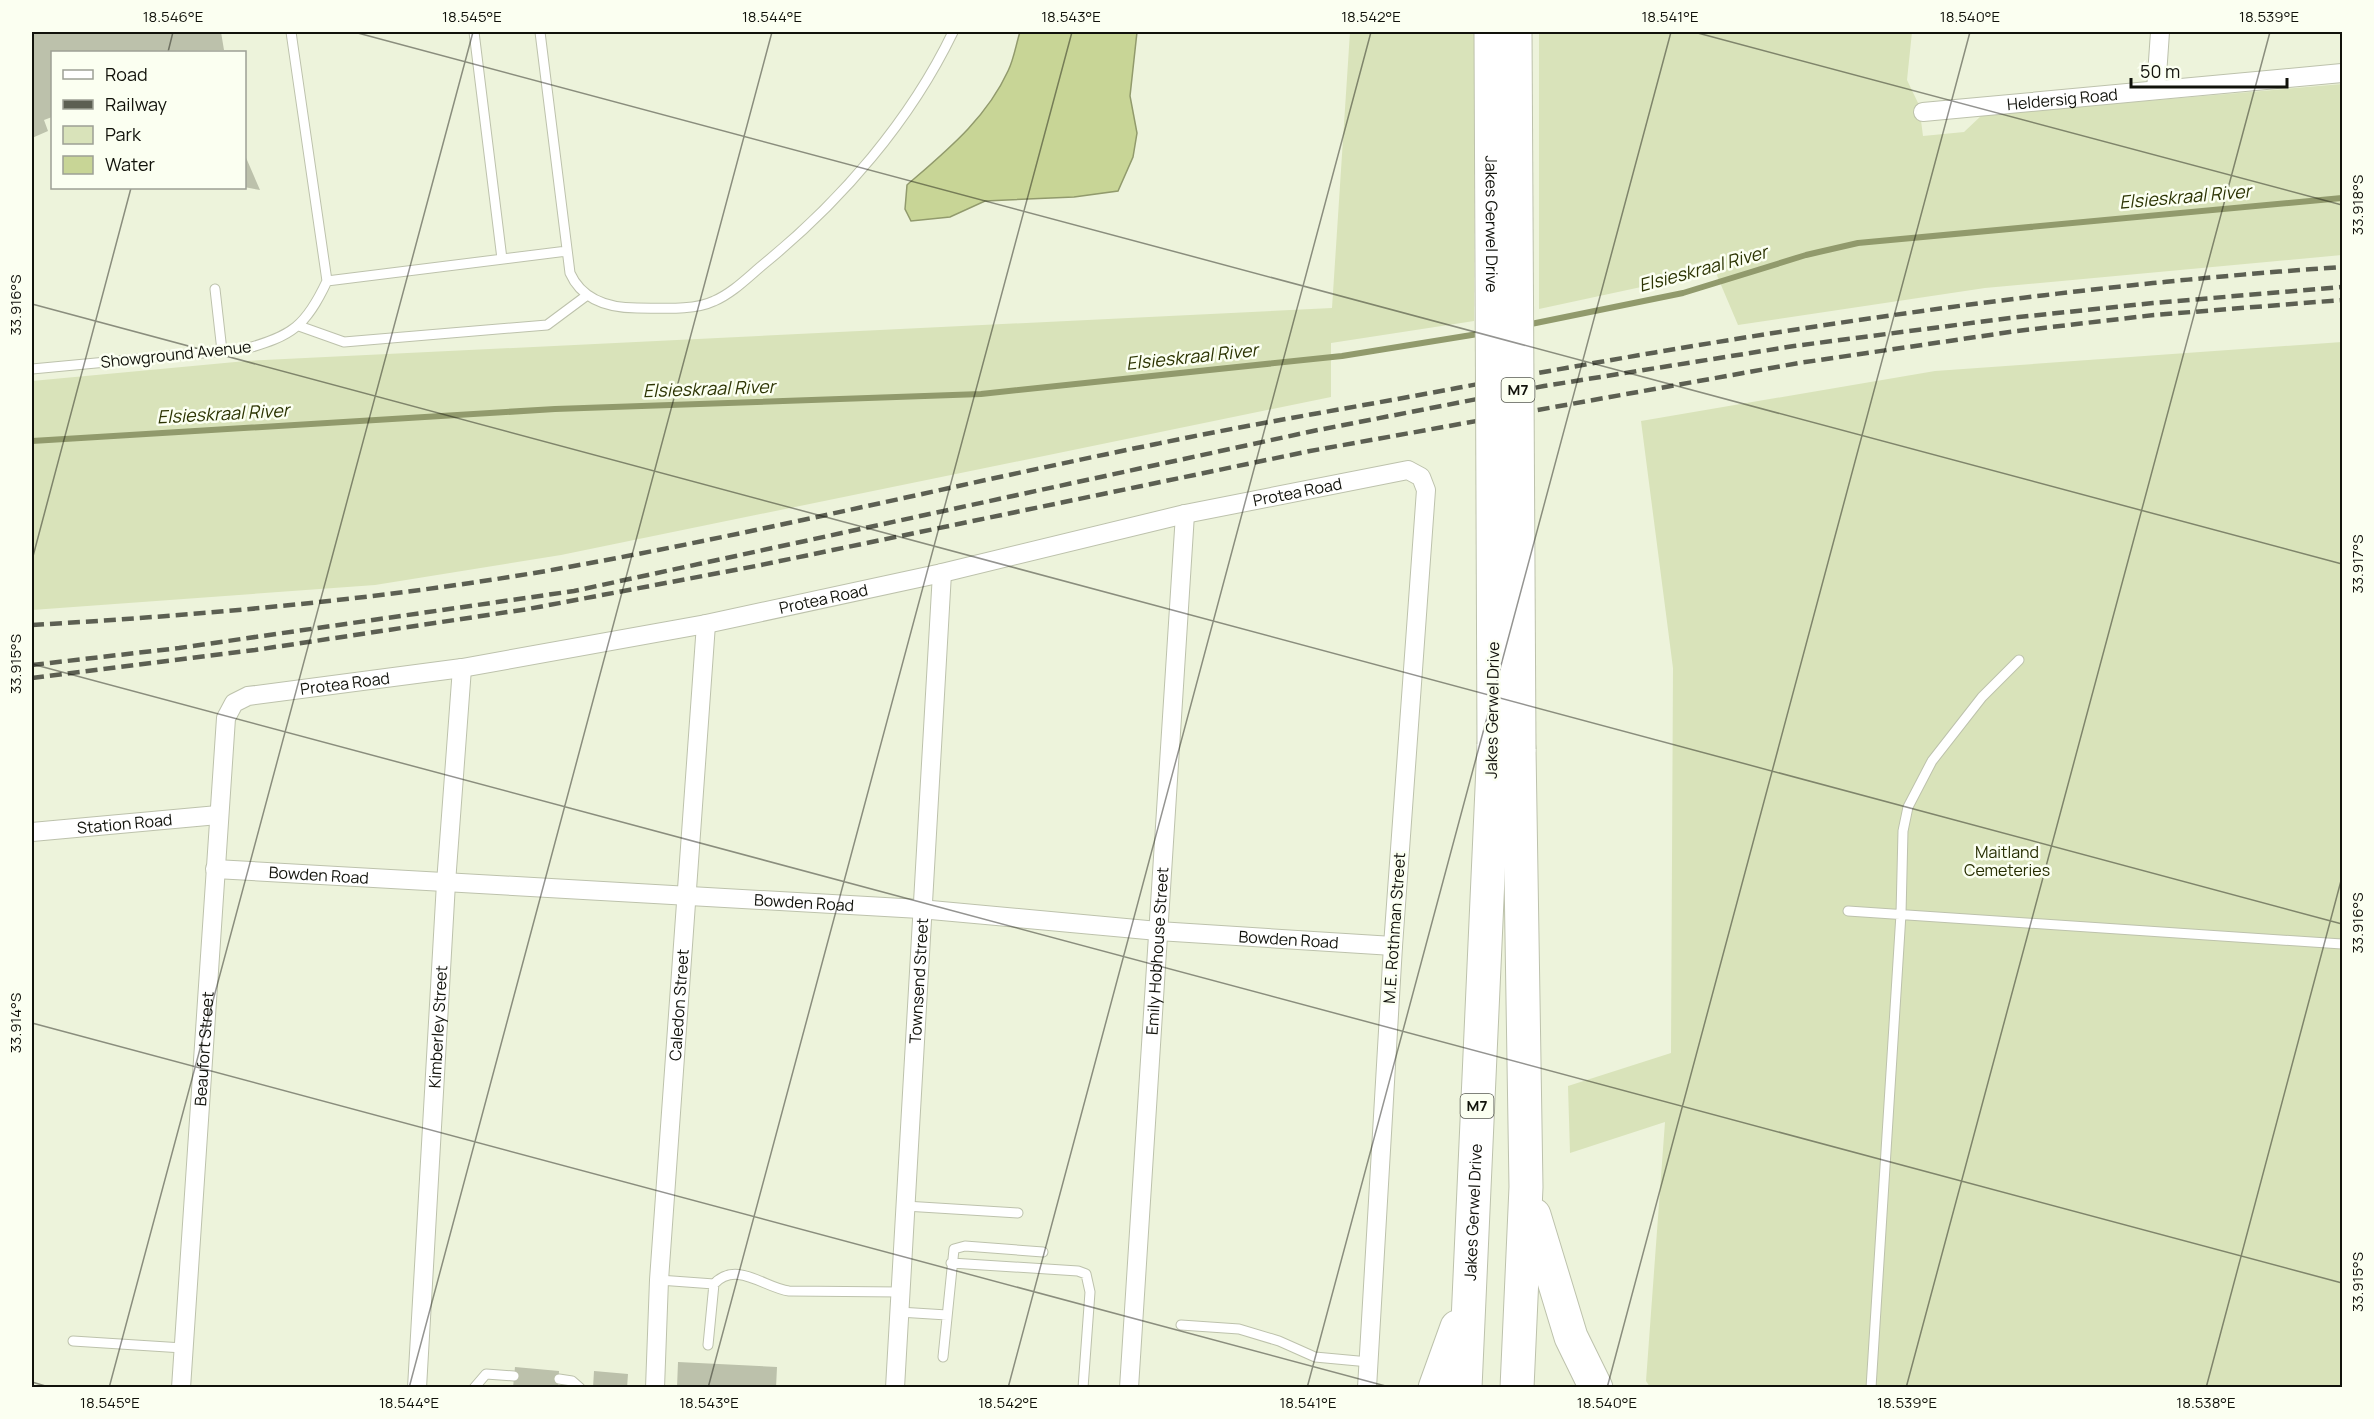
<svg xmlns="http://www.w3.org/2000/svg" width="2374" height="1419" viewBox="0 0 2374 1419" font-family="Manrope,sans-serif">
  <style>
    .green { fill: #d9e3ba }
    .water { fill: #c8d596; stroke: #919a6c; stroke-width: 1.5 }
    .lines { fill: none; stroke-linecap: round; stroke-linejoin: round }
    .stream { stroke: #919a6c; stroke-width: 6 }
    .building { fill: #bcc1ab }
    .lane-casing { stroke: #bdc2ac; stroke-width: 11 }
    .street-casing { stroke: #bdc2ac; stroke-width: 20 }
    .highway-casing { stroke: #bdc2ac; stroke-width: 35 }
    .lane { stroke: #fff; stroke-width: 9 }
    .street { stroke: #fff; stroke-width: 18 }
    .highway { stroke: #fff; stroke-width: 33 }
    .rail { stroke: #5c5f52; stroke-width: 4.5; stroke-dasharray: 12 6; stroke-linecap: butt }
    .highway-bridge-casing { stroke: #bdc2ac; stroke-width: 35; stroke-linecap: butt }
    .highway-bridge { stroke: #fff; stroke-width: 33 }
    .ticks { fill: none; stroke: #11120b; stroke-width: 1.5; stroke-opacity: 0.45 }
    .labels { text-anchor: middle; stroke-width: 5; stroke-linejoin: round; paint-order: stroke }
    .shield { fill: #fbfff1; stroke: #575950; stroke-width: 1.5 }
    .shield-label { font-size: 15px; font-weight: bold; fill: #11120b }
    .street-label { font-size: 16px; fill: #11120b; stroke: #fbfff1 }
    .park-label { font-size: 16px; fill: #262d00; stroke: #fbfff1 }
    .water-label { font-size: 18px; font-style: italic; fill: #2c3403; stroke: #fbfff1 }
    .neatline { fill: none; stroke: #11120b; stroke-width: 2 }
    .ticks-label { font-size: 15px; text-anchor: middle; fill: #11120b }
  </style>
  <rect width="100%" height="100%" fill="#edf3db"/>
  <!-- green -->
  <path class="green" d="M1350,32H1474V321L1331,343V397L561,555L375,585L32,610V381L246,361L1332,308Z
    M1539,32H1912L1907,80L1919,105L1923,136L1964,132L1982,115L2342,84V255L1985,288L1738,325L1710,259L1688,266L1683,278L1539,309Z
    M2342,342V1387H1650L1646,1381L1665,1122L1570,1153L1568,1086L1671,1053L1673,668L1641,421L1935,371Z"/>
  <!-- water -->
  <path class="water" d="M1020,32H1137L1130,96L1137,133L1133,157L1118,191L1074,197L985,201L950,217L911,221L905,209L907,185C946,151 986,119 1008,71C1014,59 1016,44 1020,32Z"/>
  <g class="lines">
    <!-- stream -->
    <path class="stream" d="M1526,325L1683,293L1806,255L1858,243L2342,198
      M32,441L555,409L981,394L1342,356L1484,333"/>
  </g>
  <!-- building -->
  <path class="building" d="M32,32H221L224,50L52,52V117L44,120L48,131L32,138Z
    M244,153L260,190L244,187Z
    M678,1362L777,1367L776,1388H677Z
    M515,1367L559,1371L558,1388H513Z
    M594,1371L628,1374L627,1388H593Z"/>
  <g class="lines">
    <defs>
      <path id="lane" d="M291,32L327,281
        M474,32L502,259
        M540,32L570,273C582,300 609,308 637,308C661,308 693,311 714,301C733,293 749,276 765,263C842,200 910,121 953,32
        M327,281L567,251
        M215,289L222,351
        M299,326L344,342L547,325L586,296
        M32,369L245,349C292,336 306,326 327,281
        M1848,911L2342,944
        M905,1206L1018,1213
        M951,1263L1078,1271L1086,1274L1090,1292L1083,1388
        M659,1280L714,1284L708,1345
        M714,1284C736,1260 765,1288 789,1291L900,1292
        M899,1312L947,1315
        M1181,1325L1239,1329L1279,1341L1315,1357L1369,1362
        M73,1341L183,1348
        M943,1357L954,1249L965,1246L1043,1252
        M559,1379L572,1381L580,1388
        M474,1388L486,1374L514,1376
        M1871,1388L1901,914L1903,831L1908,807L1932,761L1982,697L2019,660"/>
      <g id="street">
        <path d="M2156,90L2160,32"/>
        <path id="s1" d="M1923,112L2342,73"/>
        <path id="s2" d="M32,832L218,815"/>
        <path id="s3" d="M215,869L920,909L1158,931L1393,946"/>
        <path id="s4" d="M181,1388L226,718L234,703L248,696L462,668L706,624L942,573L1185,514L1408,470L1421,477L1426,490L1393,946L1367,1388"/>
        <path id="s5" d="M417,1388L446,883L462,668"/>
        <path id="s6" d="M655,1388L659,1280L706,624"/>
        <path id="s7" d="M895,1388L942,573"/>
        <path id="s8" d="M1129,1388L1185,514"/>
      </g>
      <g id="highway">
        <path d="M1534,1215L1571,1337L1596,1388"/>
        <path d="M1435,1388L1457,1327"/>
        <path id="s9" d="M1465,1388L1494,744"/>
        <path d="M1517,1388L1526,1187L1519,749"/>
      </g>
    </defs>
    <!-- lane casing -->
    <use href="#lane" class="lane-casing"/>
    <!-- street casing -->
    <use href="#street" class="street-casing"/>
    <!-- highway casing -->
    <use href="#highway" class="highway-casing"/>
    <!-- lane -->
    <use href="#lane" class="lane"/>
    <!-- street -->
    <use href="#street" class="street"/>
    <!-- highway -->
    <use href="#highway" class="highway"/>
    <!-- rail -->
    <path class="rail" d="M32,625C204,615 375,600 546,571C751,535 953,485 1156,444C1256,423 1357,407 1457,388C1750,333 2045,287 2342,267
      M32,665L179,648L574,591L1313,431L1544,386L1794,346L2010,318L2153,303L2342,287
      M32,678L255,650L528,609L756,566L1310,451L1799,363L2017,331L2154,315L2342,300"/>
    <defs>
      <g id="highway-bridge">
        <path id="s10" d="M1491,32L1494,744"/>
        <path d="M1515,32L1519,749"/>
      </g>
    </defs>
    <!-- highway-bridge casing -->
    <use href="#highway-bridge" class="highway-bridge-casing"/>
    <!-- highway-bridge -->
    <use href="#highway-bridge" class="highway-bridge"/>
  </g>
  <!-- ticks -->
  <path class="ticks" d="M354,32L2342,564M1694,32L2342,205M168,52L173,32M32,304L2342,924M32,560L131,188M32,664L2342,1283M32,1023L1393,1388M32,1382L52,1388M109,1388L473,32M409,1388L772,32M708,1388L1072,32M1008,1388L1371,32M1307,1388L1671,32M1607,1388L1970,32M1906,1388L2270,32M2206,1388L2342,877"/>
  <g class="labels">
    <!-- shield labels -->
    <g class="shield">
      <rect x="1501.5" y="378" width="33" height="24" rx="4.5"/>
      <rect x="1460.5" y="1094" width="33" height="24" rx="4.5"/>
    </g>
    <g class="shield-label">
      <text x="1518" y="395">M7</text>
      <text x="1477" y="1111">M7</text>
    </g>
    <!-- street labels -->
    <g class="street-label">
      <text dy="6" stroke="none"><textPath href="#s1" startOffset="140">Heldersig Road</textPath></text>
      <text dy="6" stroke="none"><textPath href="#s10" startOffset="192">Jakes Gerwel Drive</textPath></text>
      <text transform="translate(176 354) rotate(-6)" y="6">Showground Avenue</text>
      <text dy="6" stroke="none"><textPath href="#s4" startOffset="1774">Protea Road</textPath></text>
      <text dy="6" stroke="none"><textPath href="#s4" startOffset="1288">Protea Road</textPath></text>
      <text dy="6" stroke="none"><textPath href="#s4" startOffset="802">Protea Road</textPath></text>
      <text transform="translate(1492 710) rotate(-89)" y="6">Jakes Gerwel Drive</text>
      <text dy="6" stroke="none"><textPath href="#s2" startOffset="93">Station Road</textPath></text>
      <text dy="6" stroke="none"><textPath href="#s3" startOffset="104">Bowden Road</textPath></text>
      <text dy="6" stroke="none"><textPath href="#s3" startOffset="590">Bowden Road</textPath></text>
      <text transform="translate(1394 928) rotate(-86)" y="6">M.E. Rothman Street</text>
      <text dy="6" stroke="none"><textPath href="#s3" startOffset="1076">Bowden Road</textPath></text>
      <text dy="6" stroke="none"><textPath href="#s8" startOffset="438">Emily Hobhouse Street</textPath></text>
      <text dy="6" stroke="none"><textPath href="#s7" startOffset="408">Townsend Street</textPath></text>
      <text dy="6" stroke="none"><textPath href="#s6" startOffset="384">Caledon Street</textPath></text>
      <text dy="6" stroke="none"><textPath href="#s5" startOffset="362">Kimberley Street</textPath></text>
      <text dy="6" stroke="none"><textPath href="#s4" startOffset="340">Beaufort Street</textPath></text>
      <text dy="6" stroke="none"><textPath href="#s9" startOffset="176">Jakes Gerwel Drive</textPath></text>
    </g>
    <!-- park labels -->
    <g class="park-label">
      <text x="2007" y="858">Maitland<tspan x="2007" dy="18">Cemeteries</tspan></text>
    </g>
    <!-- water labels -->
    <g class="water-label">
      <text transform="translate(2185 197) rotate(-5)" y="6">Elsieskraal River</text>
      <text transform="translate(1703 269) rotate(-15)" y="6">Elsieskraal River</text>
      <text transform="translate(1192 357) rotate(-6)" y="6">Elsieskraal River</text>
      <text transform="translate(709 389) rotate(-2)" y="6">Elsieskraal River</text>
      <text transform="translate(223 414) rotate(-3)" y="6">Elsieskraal River</text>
    </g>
  </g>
  <!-- border -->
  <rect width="2374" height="1419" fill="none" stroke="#fbfff1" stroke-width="66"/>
  <!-- legend -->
  <rect x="51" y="51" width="195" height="138" fill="#fbfff1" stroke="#9da095" stroke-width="1.5"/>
  <rect x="63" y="70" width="30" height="9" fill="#ffffff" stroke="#9da095" stroke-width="1.5"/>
  <text x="105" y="81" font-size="18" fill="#11120b">Road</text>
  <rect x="63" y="100" width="30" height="9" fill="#5c5f52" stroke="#9da095" stroke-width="1.5"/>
  <text x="105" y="111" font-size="18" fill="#11120b">Railway</text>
  <rect x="63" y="126" width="30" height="18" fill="#d9e3ba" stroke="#9da095" stroke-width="1.5"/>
  <text x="105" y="141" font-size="18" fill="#11120b">Park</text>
  <rect x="63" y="156" width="30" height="18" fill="#c8d596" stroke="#9da095" stroke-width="1.5"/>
  <text x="105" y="171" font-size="18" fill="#11120b">Water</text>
  <!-- scale -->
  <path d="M2131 78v9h156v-9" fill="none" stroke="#11120b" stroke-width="3"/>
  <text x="2140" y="78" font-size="18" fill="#11120b" stroke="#fbfff1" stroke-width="4.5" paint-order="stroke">50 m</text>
  <rect x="33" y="33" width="2308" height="1353" class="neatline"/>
  <g class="ticks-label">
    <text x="173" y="22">18.546°E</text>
    <text x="472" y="22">18.545°E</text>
    <text x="772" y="22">18.544°E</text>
    <text x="1071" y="22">18.543°E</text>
    <text x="1371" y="22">18.542°E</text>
    <text x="1670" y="22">18.541°E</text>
    <text x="1970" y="22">18.540°E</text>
    <text x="2269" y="22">18.539°E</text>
    <text transform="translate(2358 205) rotate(-90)" y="5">33.918°S</text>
    <text transform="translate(16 305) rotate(-90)" y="5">33.916°S</text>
    <text transform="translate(2358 564) rotate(-90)" y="5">33.917°S</text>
    <text transform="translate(16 664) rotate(-90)" y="5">33.915°S</text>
    <text transform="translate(2358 923) rotate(-90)" y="5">33.916°S</text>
    <text transform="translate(16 1023) rotate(-90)" y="5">33.914°S</text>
    <text transform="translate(2358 1282) rotate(-90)" y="5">33.915°S</text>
    <text x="110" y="1408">18.545°E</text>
    <text x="409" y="1408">18.544°E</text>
    <text x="709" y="1408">18.543°E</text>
    <text x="1008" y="1408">18.542°E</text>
    <text x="1308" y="1408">18.541°E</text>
    <text x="1607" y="1408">18.540°E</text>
    <text x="1907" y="1408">18.539°E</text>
    <text x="2206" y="1408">18.538°E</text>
  </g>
</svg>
